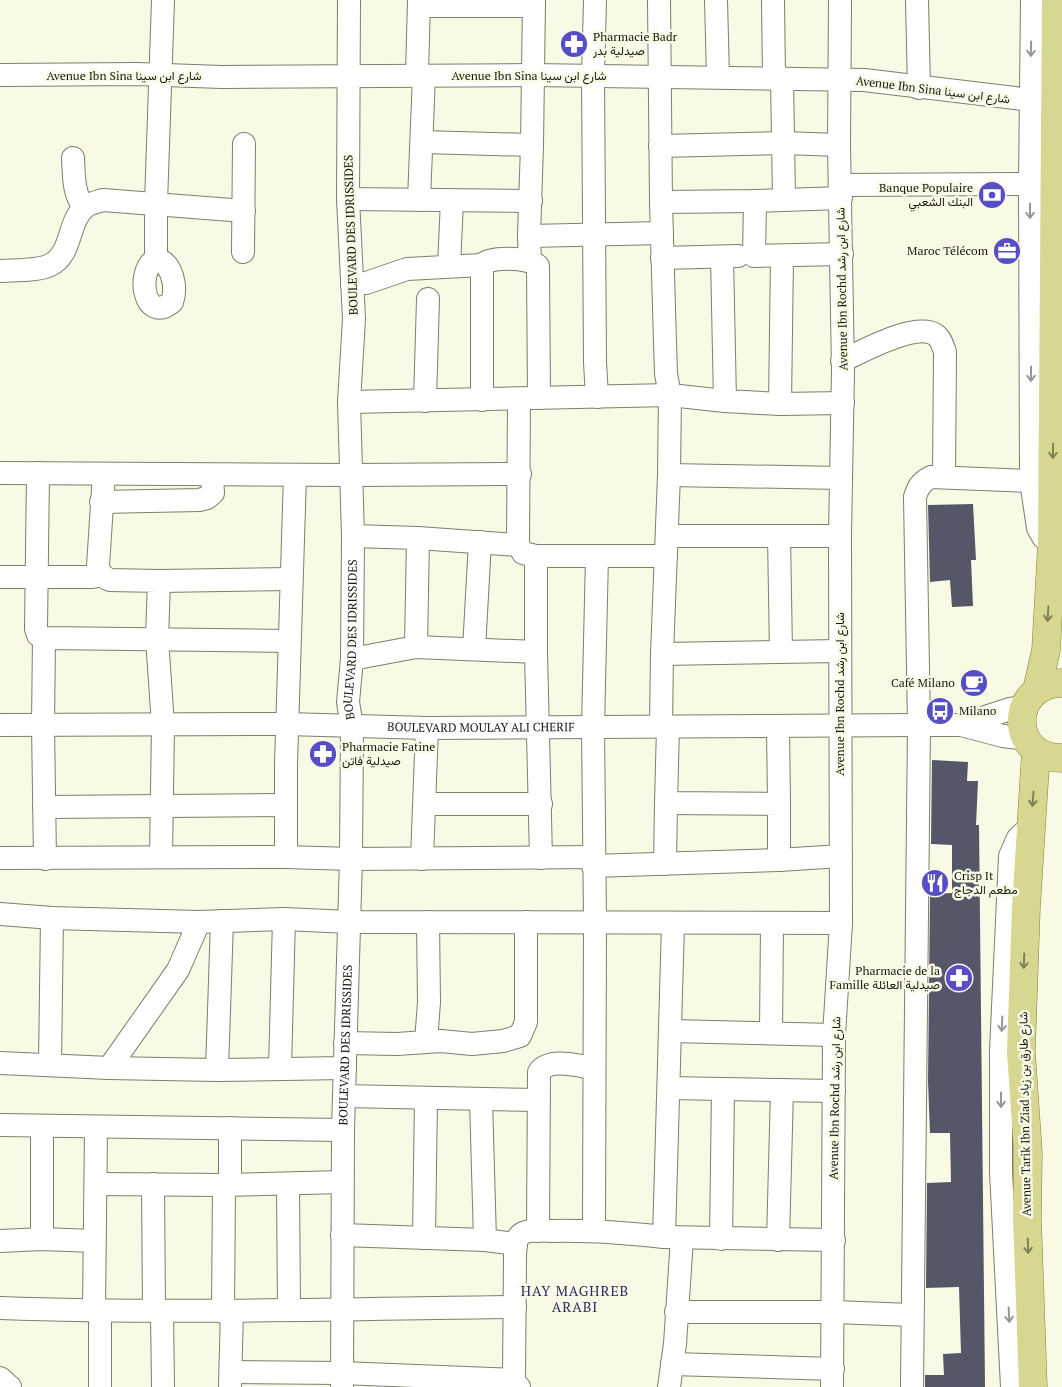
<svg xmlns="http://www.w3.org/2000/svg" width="1062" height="1387" viewBox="0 0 1062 1387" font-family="'PT Serif',Vazirmatn,serif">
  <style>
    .building { fill: #555667 }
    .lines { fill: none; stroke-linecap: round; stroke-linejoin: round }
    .minor-casing { stroke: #7d7e6b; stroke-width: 24 }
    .major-casing { stroke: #828334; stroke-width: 29 }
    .minor { stroke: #fff; stroke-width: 22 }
    .major { stroke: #d7d791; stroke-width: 28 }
    .oneway { stroke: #979793 }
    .oneway2 { stroke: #818157 }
    .labels { text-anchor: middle; stroke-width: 5; stroke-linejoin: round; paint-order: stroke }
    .poi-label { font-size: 12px; fill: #171710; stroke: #f9fae5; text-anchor: start }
    .street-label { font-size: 12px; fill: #171710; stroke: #f9fae5 }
    .neighbourhood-label { font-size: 14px; letter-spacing: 1px; fill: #2c2a64; stroke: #f9fae5 }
  </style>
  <rect width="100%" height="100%" fill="#f9fae5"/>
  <!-- building -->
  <path class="building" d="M973,504L976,560H971L973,606L952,607L950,580L930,582L928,505Z
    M932,760L968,762L967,781H978L976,825H979L985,1387H925V1375H944L943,1354L961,1353L959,1287L926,1288L927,1183L951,1182L950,1133H930L928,1081L930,894L952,893V845L931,844Z"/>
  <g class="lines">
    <defs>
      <g id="minor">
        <path d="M595,0L593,76L595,362L597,397"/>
        <path d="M659,0L661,202L755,201L841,198"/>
        <path d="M716,0L718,77"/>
        <path d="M773,0L774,78"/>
        <path d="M917,0L919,88"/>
        <path d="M1032,0L1030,184L1031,481L1038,528L1043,537L1052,543"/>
        <path d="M419,6H534"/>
        <path d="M0,75L137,74L222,77L533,75L864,80L1056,103"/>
        <path d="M417,75L419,0"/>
        <path d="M782,78L784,199"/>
        <path d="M422,142L532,145"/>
        <path d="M660,146L784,143L839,145"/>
        <path d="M73,158C74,175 73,194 84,207"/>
        <path d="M841,185L1030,184"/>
        <path d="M348,199L531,201"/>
        <path d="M419,200L424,75"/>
        <path d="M755,201L754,256L842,254"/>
        <path d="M661,202L665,343L666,374L670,395L669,475L662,654L661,727"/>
        <path d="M529,236L662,233"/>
        <path d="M243,252L244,144"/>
        <path d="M782,256L780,404L843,403"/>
        <path d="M722,257L725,401L780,404"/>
        <path d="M662,258L738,256"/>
        <path d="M156,259V203L163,0"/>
        <path d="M156,259C173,263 177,288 172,302C144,325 135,271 156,259Z"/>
        <path d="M530,261L529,236L532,145L534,0"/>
        <path d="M449,266L452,201"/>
        <path d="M0,271C13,270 39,271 50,265C73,254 67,222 85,207C90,203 97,202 103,200L244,211"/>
        <path d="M352,284L366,283L407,269L482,265"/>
        <path d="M842,361C861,352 916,321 936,335C941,339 943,346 945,352L944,477"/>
        <path d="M519,399L518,545L523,553L536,556H666"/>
        <path d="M482,400V265C490,256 530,257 538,266L539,398"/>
        <path d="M425,401L428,299"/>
        <path d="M349,402L670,395L725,401"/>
        <path d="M0,473L350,475L520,474"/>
        <path d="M38,473L36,629L38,635L44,638L289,641"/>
        <path d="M104,474L98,566C100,574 103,577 110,580L159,581L157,638L163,725L161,857"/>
        <path d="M669,475L841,478"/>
        <path d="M101,502L199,500L207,498L213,493L212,475"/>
        <path d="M353,536L418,538L518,545"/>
        <path d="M667,536H840"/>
        <path d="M779,536L781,652"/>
        <path d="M536,556V652L541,858"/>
        <path d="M0,577H92L102,575"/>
        <path d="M159,581L291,579"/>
        <path d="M44,638L43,725L45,859"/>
        <path d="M416,647L418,538"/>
        <path d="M474,649L480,542"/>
        <path d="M662,654L840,651"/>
        <path d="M352,659L416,647L536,652"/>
        <path id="s1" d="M0,725L287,724L427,728L919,725H961L1003,736L1026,739"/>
        <path d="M961,725L1010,709L1024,707"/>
        <path d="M668,727L666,803L779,804V860L841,856"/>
        <path d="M778,727L779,804"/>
        <path d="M425,804H541"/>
        <path d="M44,807L286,805"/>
        <path d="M286,857V764L295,475"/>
        <path d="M0,858L286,857L351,859L593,857"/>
        <path d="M422,859L427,728"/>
        <path d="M665,864L666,803"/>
        <path d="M593,866L779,860"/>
        <path d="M0,914L52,918L199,922L284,919L350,922L841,923"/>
        <path d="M671,1031L834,1035"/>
        <path d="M771,1033L772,924"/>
        <path d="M426,1042L429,1002L428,922"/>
        <path d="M345,1043L397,1044L441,1041L472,1044L503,1041L520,1036L526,1022V922"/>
        <path d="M0,1063L109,1068L217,1070L222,921"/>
        <path d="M50,1065L52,918"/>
        <path d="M109,1068L178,970L199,922"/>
        <path d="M280,1068L284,919"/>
        <path d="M217,1070L345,1068"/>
        <path d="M669,1088L834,1091"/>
        <path d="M344,1096L538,1100"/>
        <path d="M481,1100L485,1240L516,1244"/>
        <path d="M0,1125L343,1130"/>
        <path d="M42,1126V1239"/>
        <path d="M230,1128V1185"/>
        <path d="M96,1184L224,1185L342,1182"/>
        <path d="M153,1184L154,1311"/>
        <path d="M288,1184L289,1310"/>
        <path d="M594,1230L595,922L593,727L597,556"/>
        <path d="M538,1231L539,1072C550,1057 578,1066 594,1068"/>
        <path d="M342,1235L485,1240"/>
        <path d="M664,1237L834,1240"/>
        <path d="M424,1238L426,1098"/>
        <path d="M721,1239L723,1089"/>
        <path d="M778,1240L782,1090"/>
        <path d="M0,1241L42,1239L94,1241"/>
        <path d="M0,1308C172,1314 343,1309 515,1307"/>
        <path d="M94,1311L96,1127"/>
        <path d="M162,1311L163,1387"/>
        <path d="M223,1312L224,1185"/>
        <path d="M676,1312H834L912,1315"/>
        <path d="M672,1364L833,1369"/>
        <path d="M231,1372L342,1373L514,1380"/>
        <path d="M0,1378L10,1387"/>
        <path d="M230,1385L232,1311"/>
        <path d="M100,1387V1311"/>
        <path id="s2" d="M342,1387L343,1130L351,859L352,727L348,702L352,659L353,536L349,402L354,319L348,199L349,0"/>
        <path d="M519,1387L514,1383V1380L515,1254C516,1247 515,1237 523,1233C532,1229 545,1231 554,1231C591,1230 627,1233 664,1237L673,924"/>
        <path d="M669,1387L675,1344L682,1238"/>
        <path d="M832,1387L834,1035L841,923L840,536L843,370L839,145L840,0"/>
        <path d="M912,1387L919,725L915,497C918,487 921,482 931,477L1031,481"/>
        <path d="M1012,1387L1001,1172V1051L1010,856L1018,838L1031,826"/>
      </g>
      <path id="major" d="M1062,683C1008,684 1009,759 1062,758
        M1037,690L1046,650L1052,543L1056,0
        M1033,1387L1027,1217L1028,1153L1021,1052L1026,908L1036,751"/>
    </defs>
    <!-- minor casing -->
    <use href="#minor" class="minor-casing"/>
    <!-- major casing -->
    <use href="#major" class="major-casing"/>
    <!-- minor -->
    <use href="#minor" class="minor"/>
    <!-- major -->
    <use href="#major" class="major"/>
  </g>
  <!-- one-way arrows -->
  <defs><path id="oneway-shaft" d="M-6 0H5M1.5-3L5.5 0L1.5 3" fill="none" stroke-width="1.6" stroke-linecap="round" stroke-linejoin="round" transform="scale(1.25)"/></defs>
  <g class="oneway">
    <use href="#oneway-shaft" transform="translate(1031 49) rotate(91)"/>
    <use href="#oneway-shaft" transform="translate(1030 211) rotate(90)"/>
    <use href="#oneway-shaft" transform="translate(1031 374) rotate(90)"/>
    <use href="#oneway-shaft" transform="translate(1002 1024) rotate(92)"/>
    <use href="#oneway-shaft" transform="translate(1001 1100) rotate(90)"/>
    <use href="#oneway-shaft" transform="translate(1009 1315) rotate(87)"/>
  </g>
  <g class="oneway2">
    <use href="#oneway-shaft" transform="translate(1053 451) rotate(91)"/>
    <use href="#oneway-shaft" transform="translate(1048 614) rotate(93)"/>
    <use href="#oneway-shaft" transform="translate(1033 799) rotate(94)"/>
    <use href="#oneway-shaft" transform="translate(1024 961) rotate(92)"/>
    <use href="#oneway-shaft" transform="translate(1028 1246) rotate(88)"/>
  </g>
  <!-- icons -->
  <defs>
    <symbol id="pharmacy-disc" viewBox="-11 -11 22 22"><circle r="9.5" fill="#574ec6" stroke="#f9fae5"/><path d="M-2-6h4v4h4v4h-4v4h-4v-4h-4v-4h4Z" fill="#fff"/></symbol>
    <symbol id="bank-disc" viewBox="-11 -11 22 22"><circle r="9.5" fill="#574ec6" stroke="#f9fae5"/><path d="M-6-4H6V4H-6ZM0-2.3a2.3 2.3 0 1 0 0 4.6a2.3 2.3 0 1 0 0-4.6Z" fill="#fff"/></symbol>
    <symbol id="office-disc" viewBox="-11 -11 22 22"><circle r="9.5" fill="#574ec6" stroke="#f9fae5"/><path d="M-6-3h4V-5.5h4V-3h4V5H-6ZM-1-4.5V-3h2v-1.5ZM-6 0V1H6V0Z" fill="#fff"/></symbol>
    <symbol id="cafe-disc" viewBox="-11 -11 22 22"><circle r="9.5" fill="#574ec6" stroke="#f9fae5"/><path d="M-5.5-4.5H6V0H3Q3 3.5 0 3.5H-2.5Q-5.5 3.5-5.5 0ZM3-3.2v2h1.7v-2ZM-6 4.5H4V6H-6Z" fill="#fff"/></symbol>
    <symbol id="bus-disc" viewBox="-11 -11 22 22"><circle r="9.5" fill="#574ec6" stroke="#f9fae5"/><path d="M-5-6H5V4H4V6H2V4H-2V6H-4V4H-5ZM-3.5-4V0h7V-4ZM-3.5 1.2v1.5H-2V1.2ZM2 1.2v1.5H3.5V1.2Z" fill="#fff"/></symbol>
    <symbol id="restaurant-disc" viewBox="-11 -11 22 22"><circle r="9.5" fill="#574ec6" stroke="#f9fae5"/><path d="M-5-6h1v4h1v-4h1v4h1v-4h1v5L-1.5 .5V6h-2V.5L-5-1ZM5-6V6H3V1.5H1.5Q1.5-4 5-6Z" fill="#fff"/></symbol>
  </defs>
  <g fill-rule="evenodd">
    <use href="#pharmacy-disc" x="558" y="28" width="32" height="32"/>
    <use href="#bank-disc" x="976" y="179" width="32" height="32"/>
    <use href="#office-disc" x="991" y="235" width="32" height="32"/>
    <use href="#cafe-disc" x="958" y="667" width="32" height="32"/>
    <use href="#bus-disc" x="924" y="695" width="32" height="32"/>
    <use href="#pharmacy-disc" x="307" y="738" width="32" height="32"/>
    <use href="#restaurant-disc" x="919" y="867" width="32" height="32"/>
    <use href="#pharmacy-disc" x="943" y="962" width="32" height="32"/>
  </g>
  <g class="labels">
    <!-- poi labels -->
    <g class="poi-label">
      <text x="593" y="41">Pharmacie Badr<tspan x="593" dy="14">صيدلية بدر</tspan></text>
      <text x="973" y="192" text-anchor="end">Banque Populaire<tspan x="973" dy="14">البنك الشعبي</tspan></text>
      <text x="988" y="255" text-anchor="end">Maroc Télécom</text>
      <text x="955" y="687" text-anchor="end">Café Milano</text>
      <text x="959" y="715">Milano</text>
      <text x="342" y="751">Pharmacie Fatine<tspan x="342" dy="14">صيدلية فاتن</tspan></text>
      <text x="954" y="880">Crisp It<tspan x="954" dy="14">مطعم الدجاج</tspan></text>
      <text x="940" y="975" text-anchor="end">Pharmacie de la<tspan x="940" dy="14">Famille صيدلية العائلة</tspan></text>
    </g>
    <!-- street labels -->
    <g class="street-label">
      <text x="124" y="80">Avenue Ibn Sina شارع ابن سينا</text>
      <text x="529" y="80">Avenue Ibn Sina شارع ابن سينا</text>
      <text transform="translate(933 90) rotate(7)" y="4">Avenue Ibn Sina شارع ابن سينا</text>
      <text transform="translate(351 235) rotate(-92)" y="4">BOULEVARD DES IDRISSIDES</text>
      <text transform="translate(842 289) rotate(-91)" y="4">Avenue Ibn Rochd شارع ابن رشد</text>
      <text dy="4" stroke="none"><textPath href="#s2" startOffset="748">BOULEVARD DES IDRISSIDES</textPath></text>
      <text transform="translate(840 694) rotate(-90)" y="4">Avenue Ibn Rochd شارع ابن رشد</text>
      <text dy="4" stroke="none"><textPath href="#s1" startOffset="481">BOULEVARD MOULAY ALI CHERIF</textPath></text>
      <text dy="4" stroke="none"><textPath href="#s2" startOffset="342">BOULEVARD DES IDRISSIDES</textPath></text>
      <text transform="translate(835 1098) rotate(-89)" y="4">Avenue Ibn Rochd شارع ابن رشد</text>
      <text transform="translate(1025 1114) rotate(-91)" y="4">Avenue Tarik Ibn Ziad شارع طارق بن زياد</text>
    </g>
    <!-- neighbourhood labels -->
    <g class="neighbourhood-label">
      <text x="575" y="1296">HAY MAGHREB<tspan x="575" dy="16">ARABI</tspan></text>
    </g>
  </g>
</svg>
